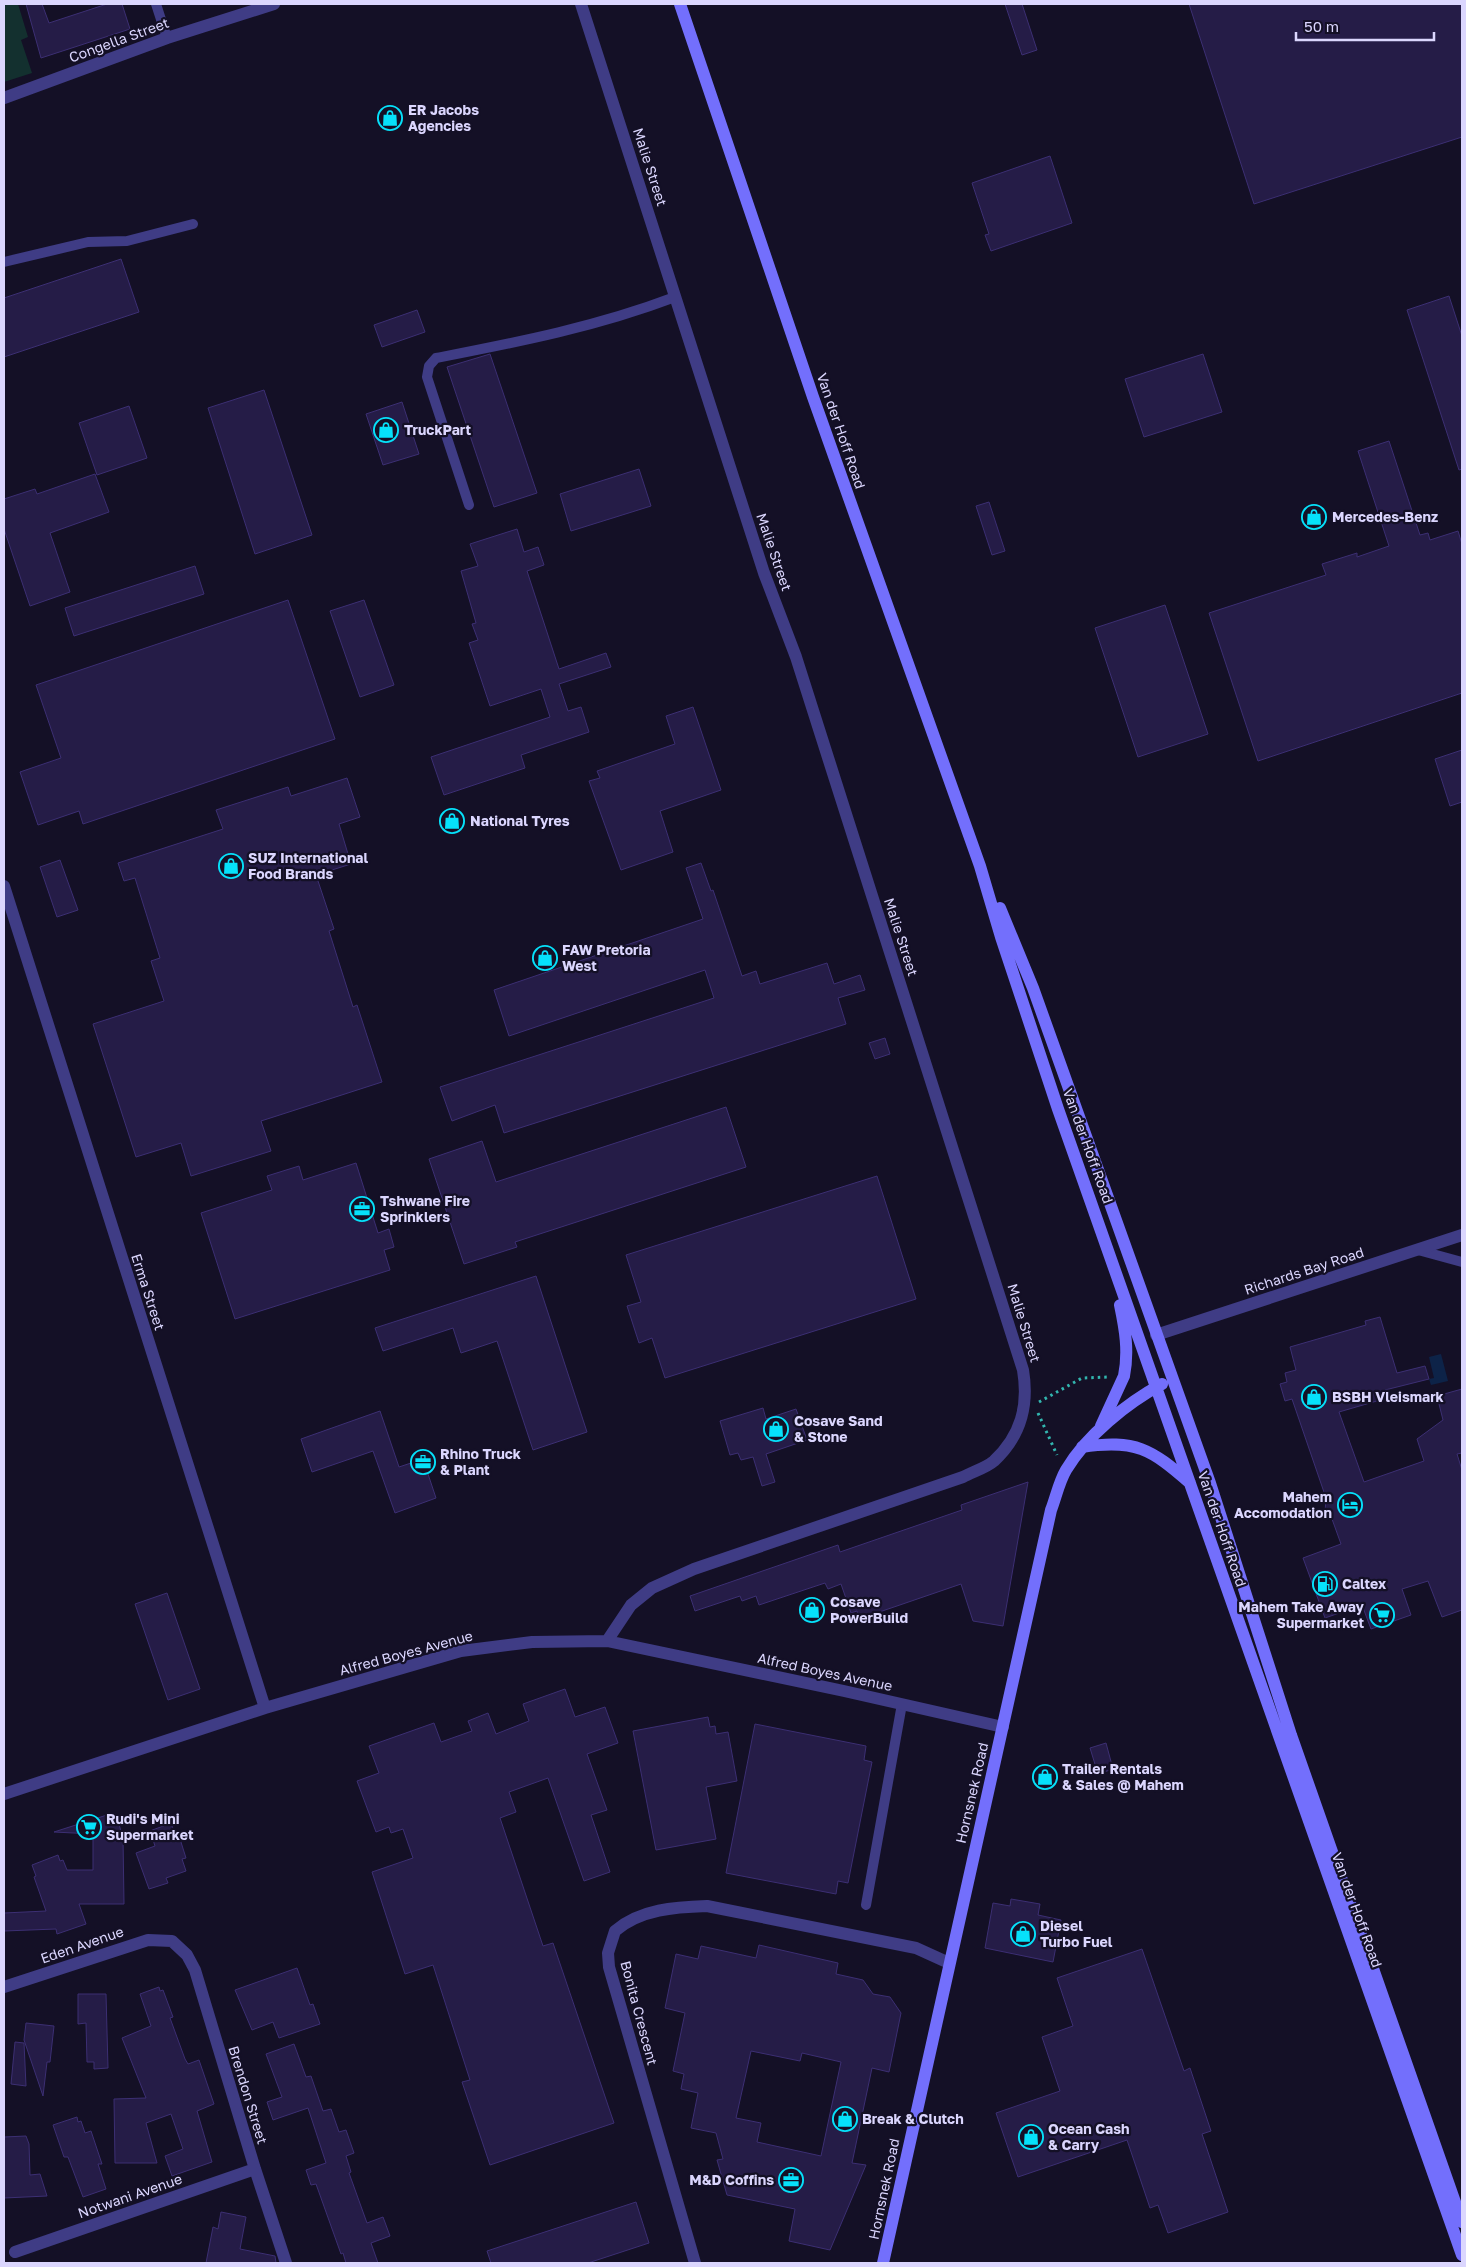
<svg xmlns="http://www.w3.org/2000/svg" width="1466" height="2267" viewBox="0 0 1466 2267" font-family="'Golos Text',sans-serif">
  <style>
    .green { fill: #13302f }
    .water { fill: #0d2348 }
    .building { fill: #251c47; stroke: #3c2f73; fill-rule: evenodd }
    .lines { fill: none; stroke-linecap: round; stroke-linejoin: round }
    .path { stroke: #32b6af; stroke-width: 3; stroke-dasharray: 2.5 4; stroke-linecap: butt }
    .lane { stroke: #3f3c85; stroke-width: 10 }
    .street { stroke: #3f3c85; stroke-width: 12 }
    .secondary { stroke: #736ffc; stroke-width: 12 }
    .labels { text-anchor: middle; stroke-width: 4.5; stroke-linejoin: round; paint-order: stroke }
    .street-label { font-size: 14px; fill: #dbd6fe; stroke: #141026 }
    .poi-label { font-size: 14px; font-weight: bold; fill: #dbd6fe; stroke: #141026; text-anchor: start }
  </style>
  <rect width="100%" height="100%" fill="#141026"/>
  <!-- green -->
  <path class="green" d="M4,4H18L28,37L21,40L32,73L4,82Z"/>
  <!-- water -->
  <path class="water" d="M1441,1354L1448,1381L1431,1385L1429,1379L1434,1378L1429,1357Z"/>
  <!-- building -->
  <path class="building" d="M26,4H42L49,23L107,4H122L130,29L41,58Z
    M1005,4H1022L1037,50L1022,55Z
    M1189,4H1462V137L1254,204Z
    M1050,156L1072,223L991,251L985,235L989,234L972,183Z
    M121,259L139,312L4,357V298Z
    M1449,296L1462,336V469L1459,470L1407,310Z
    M417,310L425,332L382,347L374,325Z
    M490,354L537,493L494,507L447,367Z
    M1203,354L1222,412L1144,437L1125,379Z
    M264,390L312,535L255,554L208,408Z
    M402,402L419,454L383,465L366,414Z
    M129,406L147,458L97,475L79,423Z
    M1389,441L1420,535L1428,533L1430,540L1458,531L1462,544V693L1258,761L1209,613L1326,575L1322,564L1357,553V557L1389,546L1358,451Z
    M639,469L651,506L571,531L560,494Z
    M95,474L109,512L50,533L70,592L30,606L4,529V499L35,489L37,494Z
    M989,502L1005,551L992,555L976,506Z
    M517,529L524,552L538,547L544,565L527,571L559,669L606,653L611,667L559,684L568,711L581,707L589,732L521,755L525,768L444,795L431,757L550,717L541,689L490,706L469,643L478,640L472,624L476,623L461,571L478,566L470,544Z
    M195,566L204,594L74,636L65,608Z
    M288,600L335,739L83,824L79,811L38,825L20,772L61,758L36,685Z
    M364,600L394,685L360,697L330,611Z
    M1165,605L1208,734L1138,757L1095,628Z
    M693,707L721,790L660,811L673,852L621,870L589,781L600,778L597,771L675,744L666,716Z
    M1462,750V802L1450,806L1435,759Z
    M347,778L360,817L339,824L351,864L316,875L334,929L329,931L353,1007L357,1005L382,1082L261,1121L271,1151L191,1176L181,1143L136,1157L93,1024L164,1001L151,961L160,958L135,878L124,881L118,863L223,829L216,810L288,787L291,796Z
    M60,860L78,910L57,917L40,867Z
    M701,863L711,891L713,890L742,976L756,971L760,984L827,963L834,984L860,975L865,990L838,998L846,1024L504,1133L495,1105L452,1121L440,1087L714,998L705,970L509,1036L494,990L703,919L686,868Z
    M885,1038L890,1054L875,1059L869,1043Z
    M726,1107L746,1167L515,1242L517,1247L464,1264L429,1159L482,1141L496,1182Z
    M356,1163L378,1233L389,1229L394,1247L384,1250L390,1270L235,1319L201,1213L272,1190L267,1176L299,1166L303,1180Z
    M877,1176L916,1299L665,1378L652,1338L639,1343L627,1306L641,1302L626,1255Z
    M536,1276L587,1432L533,1450L497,1341L461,1353L453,1328L383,1351L375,1328Z
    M1380,1317L1397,1373L1425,1366L1429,1379L1385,1390L1387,1398L1339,1412L1364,1482L1424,1461L1417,1439L1443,1420L1437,1396L1462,1389V1453L1457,1454L1462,1470V1610L1442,1617L1428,1581L1402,1589L1411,1615L1371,1629L1362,1605L1325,1618L1303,1558L1341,1544L1332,1519L1325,1513L1326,1498L1292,1399L1285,1401L1280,1384L1287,1382L1285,1373L1296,1370L1290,1347L1366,1325L1365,1321Z
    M763,1408L766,1419L796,1409L807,1440L766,1454L775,1482L762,1486L753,1457L741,1460L738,1453L730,1455L720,1421Z
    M380,1411L399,1467L423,1459L436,1498L395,1513L373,1451L312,1472L301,1439Z
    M1028,1482L1003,1626L973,1621L961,1584L859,1619L857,1611L851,1613L841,1584L828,1589L825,1583L759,1605L756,1596L742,1601L740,1596L695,1611L690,1596L838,1545L840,1552L962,1510L961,1505Z
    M167,1593L200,1689L168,1700L135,1604Z
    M565,1689L575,1717L605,1707L618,1743L587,1754L607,1810L591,1815L610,1872L584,1881L548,1778L509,1792L516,1812L500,1818L543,1946L553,1943L614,2123L490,2165L462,2082L470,2080L433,1965L405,1974L372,1872L413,1858L403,1829L391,1833L389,1827L376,1832L357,1781L379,1773L369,1746L434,1723L441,1742L472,1731L468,1721L488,1713L496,1734L529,1721L523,1704Z
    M708,1717L710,1727L715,1726L716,1734L728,1732L737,1781L706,1787L716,1839L656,1850L633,1731Z
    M755,1724L866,1746L864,1760L872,1762L848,1883L838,1881L836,1894L726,1873Z
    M1106,1743L1113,1769L1098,1774L1090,1748Z
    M110,1814H116L123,1838L124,1904H79L86,1924L57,1934L56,1929L4,1931V1913L46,1911L34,1877L36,1876L32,1865L58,1855L60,1861L63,1860L67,1870H93V1834L54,1832Z
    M171,1823L177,1840L180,1839L186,1858L182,1859L186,1871L166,1878L168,1883L149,1889L136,1853L155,1846L150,1831Z
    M1011,1899L1040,1904L1038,1915L1061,1920L1053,1962L985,1948L993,1903L1010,1906Z
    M759,1945L838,1963L836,1974L863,1980L873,1994L890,1997L901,2013L889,2072L872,2068L852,2163L866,2165L830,2250L789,2241L795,2209L727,2195L717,2160L723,2159L716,2133L691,2128L698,2093L681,2089L684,2074L673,2071L685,2013L665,2008L676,1954L698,1959L701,1946L756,1958ZM751,2051L800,2061L802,2053L841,2062L821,2156L757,2142L761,2123L736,2118Z
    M1142,1949L1184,2071L1190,2068L1211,2131L1202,2134L1228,2212L1168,2233L1158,2205L1150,2208L1127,2140L1018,2177L996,2113L1060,2091L1042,2037L1073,2026L1057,1978Z
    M297,1968L310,2005L313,2004L320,2024L279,2038L273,2022L252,2030L235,1990Z
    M159,1987L160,1991L163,1990L173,2017L170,2018L185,2059L188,2064L199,2060L214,2104L197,2111L212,2162L172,2176L165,2156L183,2149L171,2114L146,2123L157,2163H115L114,2099L146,2098L122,2038L151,2026L140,1994Z
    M78,1994H106L108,2068L94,2069V2062H87L86,2023L78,2024Z
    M26,2023L54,2026L50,2062H47L43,2096L24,2040Z
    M15,2042L24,2043L26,2086L11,2084Z
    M294,2044L306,2077L311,2076L323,2111L331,2109L339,2132L346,2130L354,2153L346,2156L351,2172L349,2173L367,2223L383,2217L390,2236L371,2243L378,2263H346L343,2253L341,2254L316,2184L311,2185L306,2170L326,2163L308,2108L273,2120L267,2102L282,2097L266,2054Z
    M77,2117L78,2122L81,2121L85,2133L91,2131L102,2164H98L106,2189L83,2197L68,2157H64L53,2125Z
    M26,2136L29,2144L30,2175L40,2174L47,2196L4,2198V2137Z
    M636,2202L649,2243L588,2263H491L487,2251Z
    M221,2212L246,2217L240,2249L275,2256L276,2263H206L213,2227L218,2229Z"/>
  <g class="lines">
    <!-- path -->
    <path class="path" d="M1039,1402L1082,1378L1109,1377
      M1038,1413L1057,1455"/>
    <!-- lane -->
    <path class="lane" d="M156,4L167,38
      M4,262L88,242L127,241L193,224
      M469,505L427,377L429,366L436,358C518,342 596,327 675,297
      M1418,1250L1462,1262
      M866,1905L902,1704"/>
    <!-- street -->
    <path class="street" d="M581,4L764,573L796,657L1023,1370C1029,1406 1021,1436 994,1461C986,1468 972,1472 963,1477L694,1569L652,1588L631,1605L607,1641
      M4,98L167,38L274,4
      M4,886L265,1708
      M1156,1335L1462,1235
      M4,1794L265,1708L461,1651L532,1642L607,1641L844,1691L1003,1727
      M4,1987L148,1940L172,1941L187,1955L195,1970L255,2169L286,2263
      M15,2252L255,2169
      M695,2263L609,1967L608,1953L615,1931C640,1909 676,1907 707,1906L916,1948L949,1963"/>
    <!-- secondary -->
    <path class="secondary" d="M680,4L813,397L980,866L1001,937L1058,1109L1462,2255
      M1000,908L1033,988L1210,1483L1291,1735L1462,2222
      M1101,1426L1124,1376C1129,1351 1125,1329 1120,1305
      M1082,1447C1136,1439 1151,1449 1190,1483
      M883,2263L1051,1510C1056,1497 1059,1482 1066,1470C1086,1436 1127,1403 1162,1384"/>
  </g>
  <!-- icons -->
  <defs>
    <symbol id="shop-ring" viewBox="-11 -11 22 22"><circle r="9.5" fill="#141026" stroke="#06e1fa" stroke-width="1.5"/><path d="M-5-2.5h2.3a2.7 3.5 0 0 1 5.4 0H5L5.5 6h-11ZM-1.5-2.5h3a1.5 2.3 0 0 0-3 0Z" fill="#06e1fa"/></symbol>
    <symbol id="office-ring" viewBox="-11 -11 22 22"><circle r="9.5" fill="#141026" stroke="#06e1fa" stroke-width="1.5"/><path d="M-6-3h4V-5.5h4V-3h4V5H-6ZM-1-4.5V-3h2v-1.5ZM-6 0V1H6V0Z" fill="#06e1fa"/></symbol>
    <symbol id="hotel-ring" viewBox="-11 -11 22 22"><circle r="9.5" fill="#141026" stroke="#06e1fa" stroke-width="1.5"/><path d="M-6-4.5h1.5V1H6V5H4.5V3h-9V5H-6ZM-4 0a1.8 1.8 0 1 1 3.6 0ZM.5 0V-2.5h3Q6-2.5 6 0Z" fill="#06e1fa"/></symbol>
    <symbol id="fuel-ring" viewBox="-11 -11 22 22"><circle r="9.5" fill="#141026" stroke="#06e1fa" stroke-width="1.5"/><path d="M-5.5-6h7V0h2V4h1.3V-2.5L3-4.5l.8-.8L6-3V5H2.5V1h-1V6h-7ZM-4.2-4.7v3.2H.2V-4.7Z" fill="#06e1fa"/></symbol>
    <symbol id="supermarket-ring" viewBox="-11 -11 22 22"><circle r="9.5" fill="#141026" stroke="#06e1fa" stroke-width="1.5"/><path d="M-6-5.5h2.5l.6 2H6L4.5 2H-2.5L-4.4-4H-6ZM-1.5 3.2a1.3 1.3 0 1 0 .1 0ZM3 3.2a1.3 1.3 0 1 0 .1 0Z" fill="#06e1fa"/></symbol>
  </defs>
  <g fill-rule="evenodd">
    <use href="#shop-ring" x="376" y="104" width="28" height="28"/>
    <use href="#shop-ring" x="372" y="416" width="28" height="28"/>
    <use href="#shop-ring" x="1300" y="503" width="28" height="28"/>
    <use href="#shop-ring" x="438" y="807" width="28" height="28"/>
    <use href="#shop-ring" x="217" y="852" width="28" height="28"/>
    <use href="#shop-ring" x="531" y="944" width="28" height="28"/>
    <use href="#office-ring" x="348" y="1195" width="28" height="28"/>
    <use href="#shop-ring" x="1300" y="1383" width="28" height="28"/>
    <use href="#shop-ring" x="762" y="1415" width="28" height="28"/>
    <use href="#office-ring" x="409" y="1448" width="28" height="28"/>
    <use href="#hotel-ring" x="1336" y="1491" width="28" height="28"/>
    <use href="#fuel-ring" x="1311" y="1570" width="28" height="28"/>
    <use href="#shop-ring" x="798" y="1596" width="28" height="28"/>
    <use href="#supermarket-ring" x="1368" y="1601" width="28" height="28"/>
    <use href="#shop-ring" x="1031" y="1763" width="28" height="28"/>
    <use href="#supermarket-ring" x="75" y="1813" width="28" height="28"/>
    <use href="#shop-ring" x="1009" y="1920" width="28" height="28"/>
    <use href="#shop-ring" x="831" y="2105" width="28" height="28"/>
    <use href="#shop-ring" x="1017" y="2123" width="28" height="28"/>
    <use href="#office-ring" x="777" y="2166" width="28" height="28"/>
  </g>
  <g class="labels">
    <!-- street labels -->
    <g class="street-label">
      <text transform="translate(119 40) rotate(-20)" y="5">Congella Street</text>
      <text transform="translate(650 167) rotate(72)" y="5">Malie Street</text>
      <text transform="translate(841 431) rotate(71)" y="5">Van der Hoff Road</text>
      <text transform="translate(774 552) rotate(71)" y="5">Malie Street</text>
      <text transform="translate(901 937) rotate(72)" y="5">Malie Street</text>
      <text transform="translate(1088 1146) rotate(70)" y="5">Van der Hoff Road</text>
      <text transform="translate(1304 1271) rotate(-18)" y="5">Richards Bay Road</text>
      <text transform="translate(148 1292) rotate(72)" y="5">Erma Street</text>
      <text transform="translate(1024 1323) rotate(73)" y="5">Malie Street</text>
      <text transform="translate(1222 1529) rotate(71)" y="5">Van der Hoff Road</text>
      <text transform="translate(406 1653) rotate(-15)" y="5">Alfred Boyes Avenue</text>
      <text transform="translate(825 1672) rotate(12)" y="5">Alfred Boyes Avenue</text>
      <text transform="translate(972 1793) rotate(-77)" y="5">Hornsnek Road</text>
      <text transform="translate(1357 1910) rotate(70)" y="5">Van der Hoff Road</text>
      <text transform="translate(82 1945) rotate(-19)" y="5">Eden Avenue</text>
      <text transform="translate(639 2013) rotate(75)" y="5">Bonita Crescent</text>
      <text transform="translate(248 2095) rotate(73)" y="5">Brendon Street</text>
      <text transform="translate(884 2189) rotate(-78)" y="5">Hornsnek Road</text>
      <text transform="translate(130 2196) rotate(-19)" y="5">Notwani Avenue</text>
    </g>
    <!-- poi labels -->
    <g class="poi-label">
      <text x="408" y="115">ER Jacobs<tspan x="408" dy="16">Agencies</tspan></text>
      <text x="404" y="435">TruckPart</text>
      <text x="1332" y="522">Mercedes-Benz</text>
      <text x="470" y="826">National Tyres</text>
      <text x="248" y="863">SUZ International<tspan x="248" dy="16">Food Brands</tspan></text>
      <text x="562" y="955">FAW Pretoria<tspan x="562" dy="16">West</tspan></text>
      <text x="380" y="1206">Tshwane Fire<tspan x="380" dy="16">Sprinklers</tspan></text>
      <text x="1332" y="1402">BSBH Vleismark</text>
      <text x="794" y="1426">Cosave Sand<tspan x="794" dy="16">&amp; Stone</tspan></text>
      <text x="440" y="1459">Rhino Truck<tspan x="440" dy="16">&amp; Plant</tspan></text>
      <text x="1332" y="1502" text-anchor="end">Mahem<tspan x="1332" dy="16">Accomodation</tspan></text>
      <text x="1342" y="1589">Caltex</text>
      <text x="830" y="1607">Cosave<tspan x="830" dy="16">PowerBuild</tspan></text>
      <text x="1364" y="1612" text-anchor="end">Mahem Take Away<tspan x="1364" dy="16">Supermarket</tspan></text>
      <text x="1062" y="1774">Trailer Rentals<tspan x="1062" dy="16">&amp; Sales @ Mahem</tspan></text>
      <text x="106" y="1824">Rudi's Mini<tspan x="106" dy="16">Supermarket</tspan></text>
      <text x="1040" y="1931">Diesel<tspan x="1040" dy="16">Turbo Fuel</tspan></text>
      <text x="862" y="2124">Break &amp; Clutch</text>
      <text x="1048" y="2134">Ocean Cash<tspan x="1048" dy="16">&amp; Carry</tspan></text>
      <text x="774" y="2185" text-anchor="end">M&amp;D Coffins</text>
    </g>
  </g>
  <!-- border -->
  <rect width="1466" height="2267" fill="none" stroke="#dbd6fe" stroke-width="10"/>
  <!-- scale -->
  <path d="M1296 32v8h138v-8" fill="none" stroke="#dbd6fe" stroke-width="2.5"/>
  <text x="1304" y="32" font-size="15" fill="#dbd6fe" stroke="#141026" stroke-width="4" paint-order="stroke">50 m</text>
</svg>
